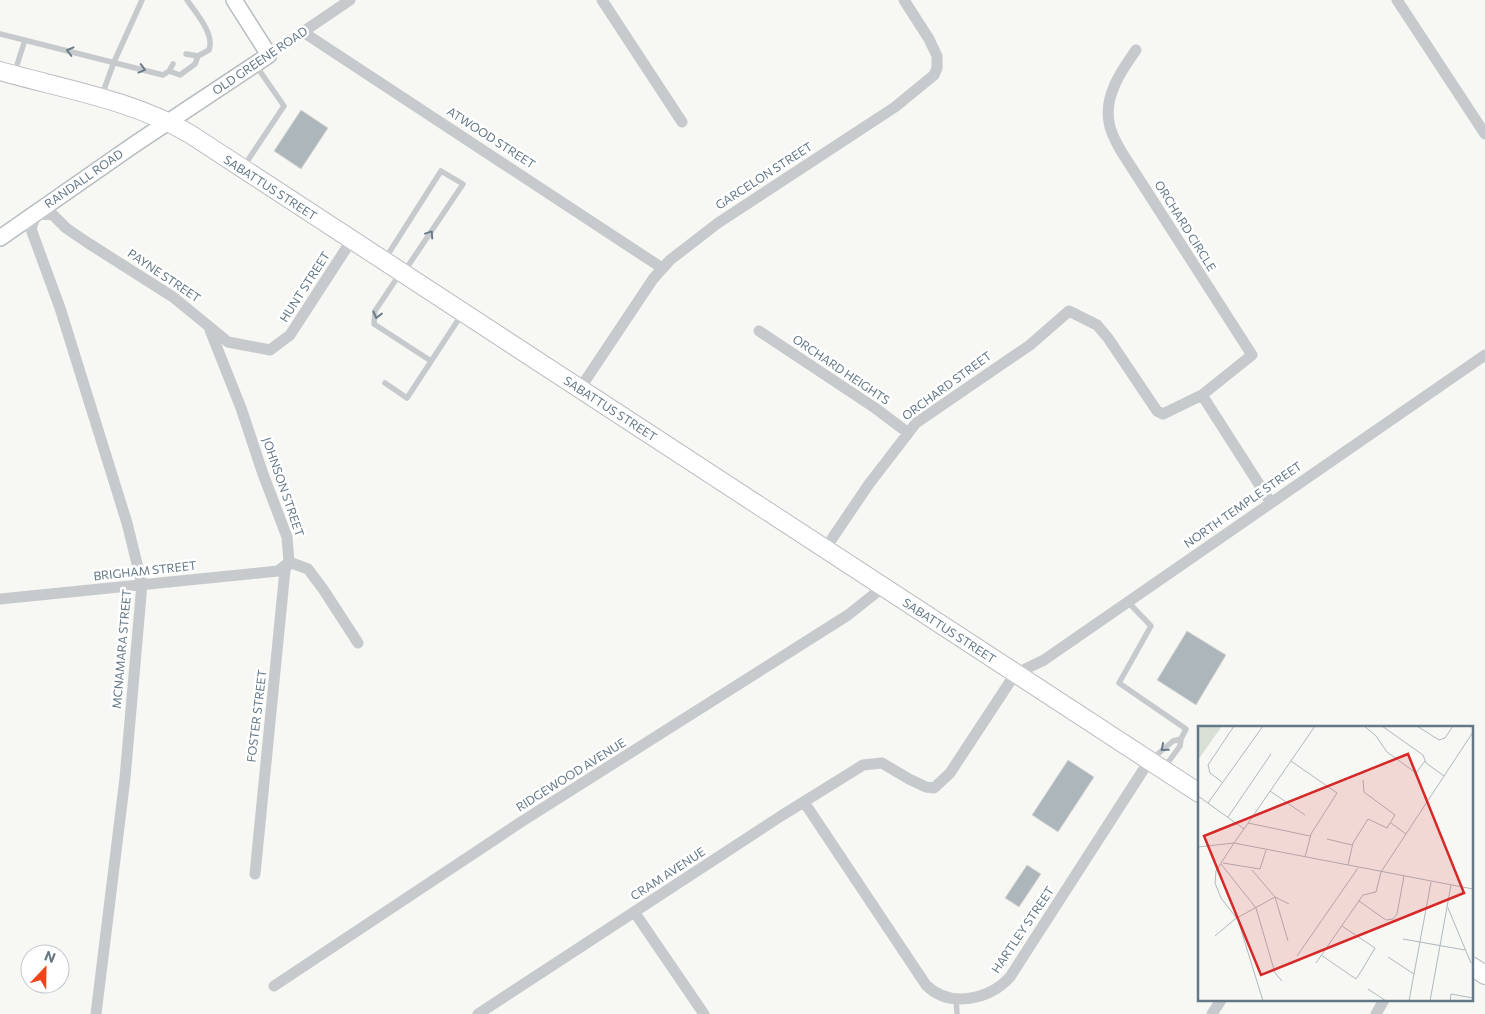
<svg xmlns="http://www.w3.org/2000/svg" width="1485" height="1014" viewBox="0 0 1485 1014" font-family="Commissioner,sans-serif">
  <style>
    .building { fill: #adb6bb; stroke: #d8d8d6 }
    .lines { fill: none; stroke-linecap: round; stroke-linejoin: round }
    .secondary-casing { stroke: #b6bcc0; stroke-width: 18 }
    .primary-casing { stroke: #b9bdc1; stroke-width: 20 }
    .lane { stroke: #c6cacd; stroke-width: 5.5 }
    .street { stroke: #c6cacd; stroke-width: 11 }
    .secondary { stroke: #fff; stroke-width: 15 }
    .primary { stroke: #fff; stroke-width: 18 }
    .oneway { stroke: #697c8a }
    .labels { text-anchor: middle; stroke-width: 5; stroke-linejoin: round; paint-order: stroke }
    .street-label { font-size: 12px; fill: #647887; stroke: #fff }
    .inset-road { fill: none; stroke: #afb9be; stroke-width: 1 }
    .view { fill: #d62828; fill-opacity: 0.15; stroke: #d62828; stroke-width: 2.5 }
    .inset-edge { fill: none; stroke: #647887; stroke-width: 2.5 }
  </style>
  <rect width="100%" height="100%" fill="#f7f7f3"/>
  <!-- building -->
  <path class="building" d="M301,110L328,128L301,169L274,151Z
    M1187,631L1226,655L1196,705L1157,680Z
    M1068,760L1094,777L1058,832L1032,815Z
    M1027,865L1041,874L1019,907L1005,898Z"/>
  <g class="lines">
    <defs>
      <path id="secondary" d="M0,238L135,144L269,55L234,0"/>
      <path id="primary" d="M0,71C63,89 133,100 190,134L1199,793
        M1471,966L1485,975"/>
    </defs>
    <!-- secondary casing -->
    <use href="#secondary" class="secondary-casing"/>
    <!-- primary casing -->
    <use href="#primary" class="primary-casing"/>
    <!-- lane -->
    <path class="lane" d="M0,34L163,75L169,71L173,64
      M186,54L198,56L209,50C215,34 196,13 187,0
      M169,71L180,75L195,64L198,56
      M14,74L25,40
      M102,95L114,62L142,0
      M244,166L284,106L255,64
      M385,259L441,171L463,184L404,272
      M399,275L375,311L374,324L431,361
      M385,383L407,398L462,314
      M1128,602L1151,626L1119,683L1186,729L1181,739L1180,746L1164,768
      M1152,759L1173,741L1181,739
      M956,998L957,1014"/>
    <!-- street -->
    <path class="street" d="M602,0L682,122
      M1397,0L1485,134
      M303,32L662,268
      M269,55L350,0
      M210,330L241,408L263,474L287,537L289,562L308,569L323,589L358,643
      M759,331L875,408L907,432
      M579,390L653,279L670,260L718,223L895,107L934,75L937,68V56L929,39L904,0
      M1202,395L1271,503
      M825,549L869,484L916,423L1030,345L1069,311L1097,325L1108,338L1157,411L1163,414L1202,395L1252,355L1121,151C1116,142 1110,132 1109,122C1104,95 1122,70 1136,50
      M0,599L278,571L288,563
      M804,802L926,985C950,1009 990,999 1010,977L1149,761
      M255,874L285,570L289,562
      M635,913L704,1014
      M274,986L521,822L848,615L882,588
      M96,1014L125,778L142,584L127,523L60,308L31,229L36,213L53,215L66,228L88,243L173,297L228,342L270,350L290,335L351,241
      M478,1014L781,816L863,765L882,763L909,779L926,787L934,788L950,773L1015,674L1044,660L1485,355
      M1212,1014L1221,1000
      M1376,1014L1384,1000"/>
    <!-- secondary -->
    <use href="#secondary" class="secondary"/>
    <!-- primary -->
    <use href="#primary" class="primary"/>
  </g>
  <!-- one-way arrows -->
  <defs><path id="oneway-chevron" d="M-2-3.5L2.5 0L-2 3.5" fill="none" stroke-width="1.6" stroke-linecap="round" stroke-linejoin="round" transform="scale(1.25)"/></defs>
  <g class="oneway">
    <use href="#oneway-chevron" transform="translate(70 51) rotate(-166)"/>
    <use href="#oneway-chevron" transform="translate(142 69) rotate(15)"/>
    <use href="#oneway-chevron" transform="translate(430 234) rotate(-56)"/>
    <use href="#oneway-chevron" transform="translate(377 315) rotate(104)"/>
    <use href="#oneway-chevron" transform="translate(1164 748) rotate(140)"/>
  </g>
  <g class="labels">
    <!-- street labels -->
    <g class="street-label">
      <text transform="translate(260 61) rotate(-34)" y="4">OLD GREENE ROAD</text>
      <text transform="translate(491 138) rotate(33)" y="4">ATWOOD STREET</text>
      <text transform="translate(764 176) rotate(-33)" y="4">GARCELON STREET</text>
      <text transform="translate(84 179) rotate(-35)" y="4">RANDALL ROAD</text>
      <text transform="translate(270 188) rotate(33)" y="4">SABATTUS STREET</text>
      <text transform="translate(1185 226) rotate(58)" y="4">ORCHARD CIRCLE</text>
      <text transform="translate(164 276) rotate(34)" y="4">PAYNE STREET</text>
      <text transform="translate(305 287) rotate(-57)" y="4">HUNT STREET</text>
      <text transform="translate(841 370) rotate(34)" y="4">ORCHARD HEIGHTS</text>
      <text transform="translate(947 386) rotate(-36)" y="4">ORCHARD STREET</text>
      <text transform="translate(610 409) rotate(33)" y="4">SABATTUS STREET</text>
      <text transform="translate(283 487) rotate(71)" y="4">JOHNSON STREET</text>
      <text transform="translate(1243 505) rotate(-35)" y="4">NORTH TEMPLE STREET</text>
      <text transform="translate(145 571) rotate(-6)" y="4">BRIGHAM STREET</text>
      <text transform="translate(949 631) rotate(33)" y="4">SABATTUS STREET</text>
      <text transform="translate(122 649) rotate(-85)" y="4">MCNAMARA STREET</text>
      <text transform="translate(257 716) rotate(-83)" y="4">FOSTER STREET</text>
      <text transform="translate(571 775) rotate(-32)" y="4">RIDGEWOOD AVENUE</text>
      <text transform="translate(668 874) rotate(-33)" y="4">CRAM AVENUE</text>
      <text transform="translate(1023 930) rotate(-56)" y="4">HARTLEY STREET</text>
    </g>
  </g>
  <!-- overview -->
  <g transform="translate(1198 726)">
    <rect width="275" height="275" fill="#f7f7f3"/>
    <path d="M0,0H24L0,34Z" fill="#d8dfd4"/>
    <path class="inset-road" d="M166,0L178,10L189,26L218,47L227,35M184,0L225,29L228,37L246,50M219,0L241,14L247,12L255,0M93,35L139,67L113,108L107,131M24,56L12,47L10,39L36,0M72,65L107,89M0,70L46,103L36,117M10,77L65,0M30,91L73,28M50,97L112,110M193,97L208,108M46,103L117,0M129,113L154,119M36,117L18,145L17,157L23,172L40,194L65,275M0,121L36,117L275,163M25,137L62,143L68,124M23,138L58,182L77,247L84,255M150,139L155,117L170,93L189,102L197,89L166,66L165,54M54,144L77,171L91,178M161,175L188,194L195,193L199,188L206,150M250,182L273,237M17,210L37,193L77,171L90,215M205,213L267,224M123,229L158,253L164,244L177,222L144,200M99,230L160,142M190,231L216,248M118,237L165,169L178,166L183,146L275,6M170,263L188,275M211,275L233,156M232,275L253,159M252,275L253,268L275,272"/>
    <path class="view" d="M210,28L266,167L63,249L6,110Z"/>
    <rect width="275" height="275" class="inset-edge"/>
  </g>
  <!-- north arrow -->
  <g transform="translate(45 969) rotate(22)"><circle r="24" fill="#ffffff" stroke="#c1c9cf"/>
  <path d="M0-4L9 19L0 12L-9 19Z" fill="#f0451b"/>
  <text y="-8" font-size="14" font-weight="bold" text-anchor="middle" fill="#647887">N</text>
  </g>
</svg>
